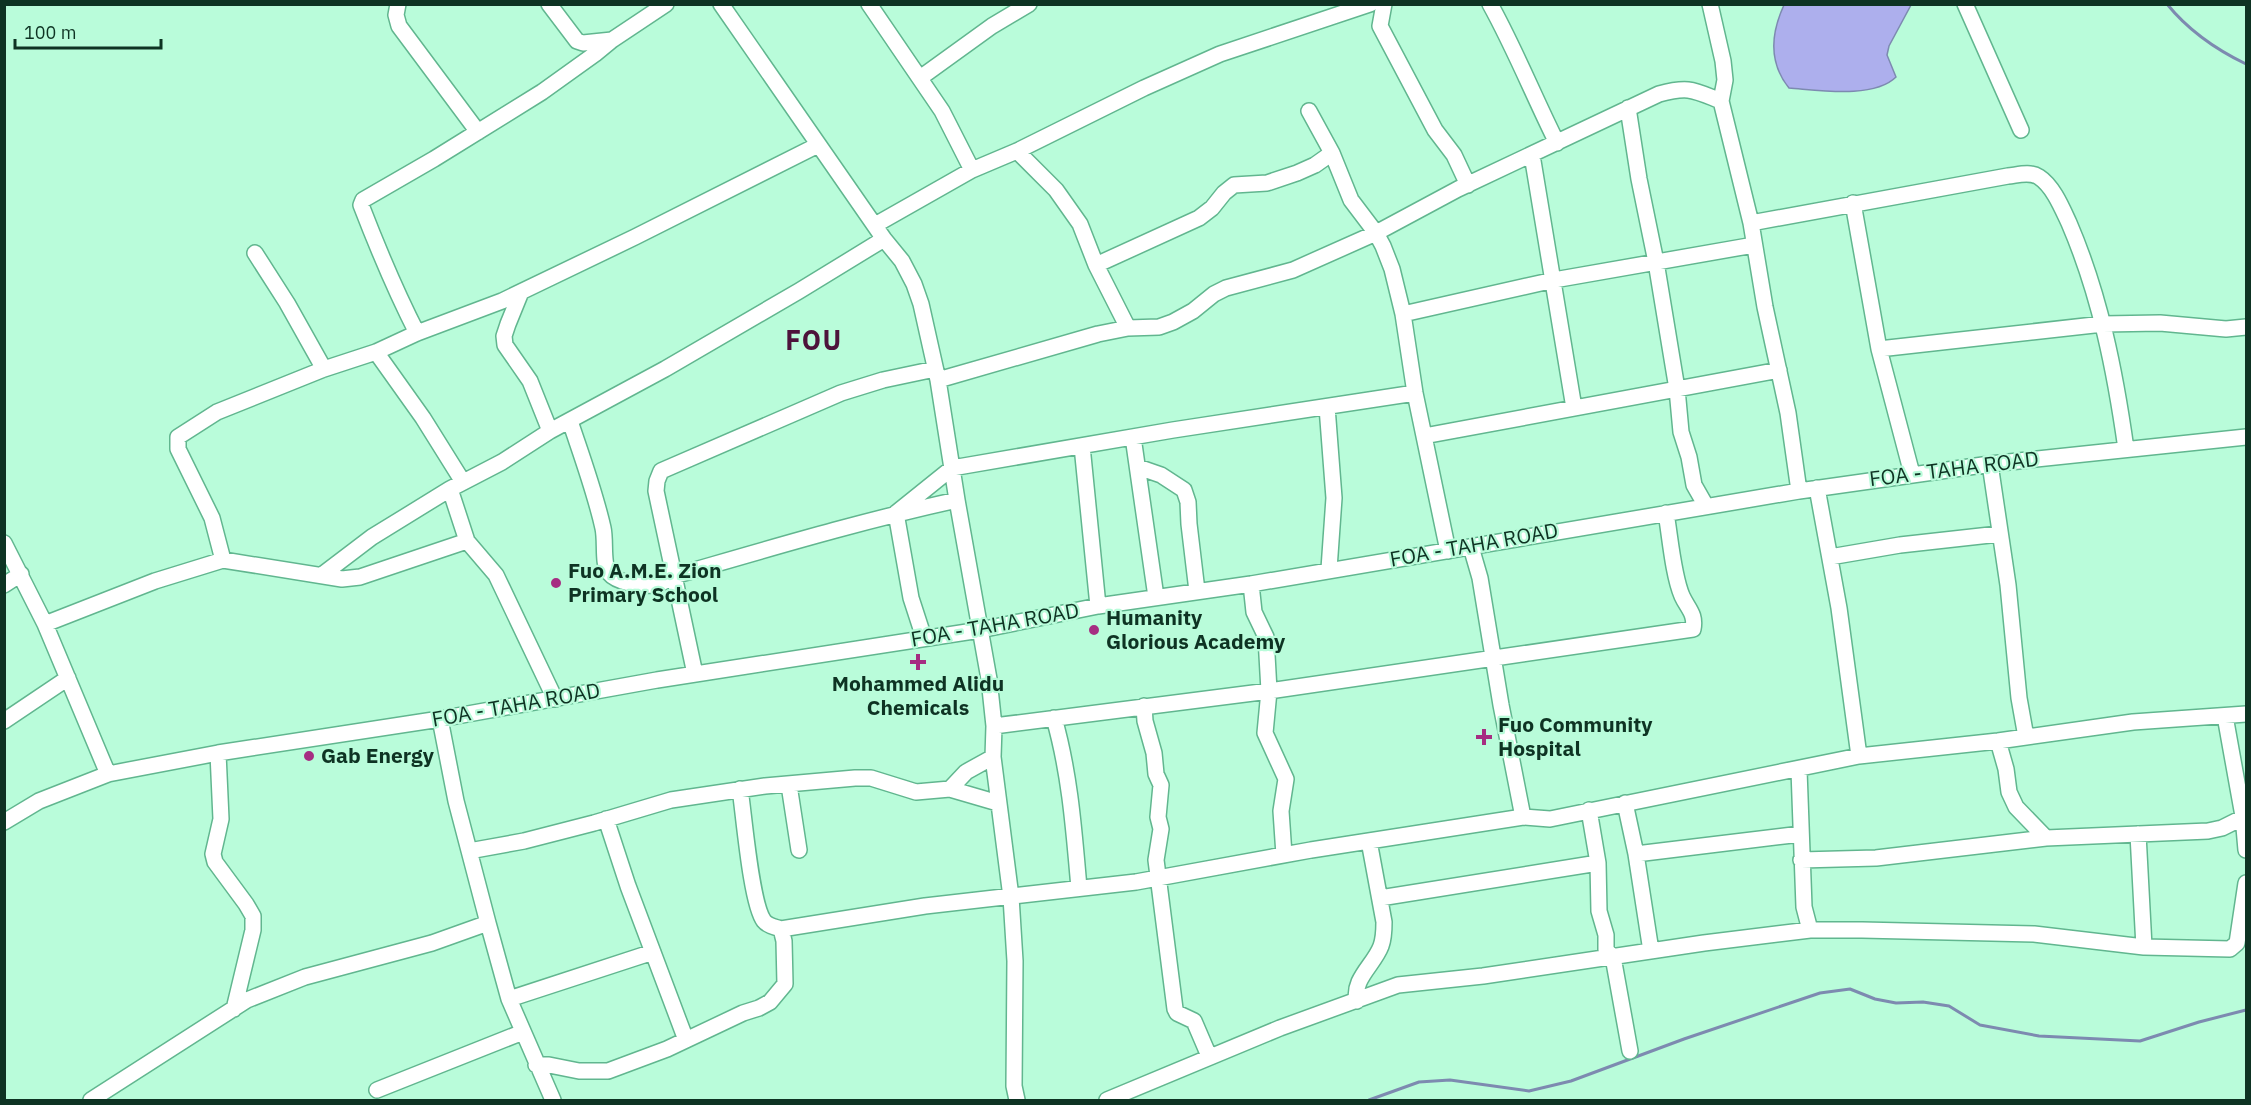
<svg xmlns="http://www.w3.org/2000/svg" width="2251" height="1105" viewBox="0 0 2251 1105" font-family="'IBM Plex Sans',sans-serif">
  <style>
    .water { fill: #adafed; stroke: #7d8ab0; stroke-width: 1.5 }
    .lines { fill: none; stroke-linecap: round; stroke-linejoin: round }
    .stream { stroke: #7d8ab0; stroke-width: 3 }
    .minor-casing { stroke: #61b68f; stroke-width: 18 }
    .minor { stroke: #fff; stroke-width: 15 }
    .poi-dot { fill: #a62d82; stroke: #b9fcda; stroke-width: 2 }
    .labels { text-anchor: middle; stroke-width: 4.5; stroke-linejoin: round; paint-order: stroke }
    .street-label { font-size: 21px; fill: #0e3323; stroke: #b9fcda }
    .poi-label { font-size: 21px; font-weight: bold; fill: #0e3323; stroke: #b9fcda; text-anchor: start }
    .district-label { font-size: 27px; font-weight: bold; letter-spacing: 1.5px; fill: #4d133b; stroke: #b9fcda }
  </style>
  <rect width="100%" height="100%" fill="#b9fcda"/>
  <!-- water -->
  <path class="water" d="M1784,5H1911L1889,46L1887,55L1896,77C1874,99 1818,90 1789,88C1768,62 1771,33 1784,5Z"/>
  <g class="lines">
    <!-- stream -->
    <path class="stream" d="M2167,4C2188,30 2217,50 2246,64
      M1369,1100L1419,1082L1450,1080L1529,1091L1571,1081L1684,1039L1820,993L1850,989L1875,999L1896,1003L1923,1002L1949,1006L1980,1025L2039,1036L2140,1041L2199,1022L2246,1010"/>
    <defs>
      <path id="minor" d="M398,4L396,15L399,26L478,132
        M549,4L577,41L583,43L612,40
        M721,4L884,239L902,261L914,284L921,304L938,380L957,500L989,679L994,726L993,757L1011,897L1015,961L1014,1086L1017,1100
        M869,4L942,111L972,170
        M1384,4L1380,26L1435,130L1454,155L1468,185
        M1490,4C1515,49 1534,97 1557,143
        M1710,4L1723,61L1725,80L1721,101L1751,223L1765,307L1788,413L1799,491
        M1965,4L2021,130
        M920,78L992,26L1029,4
        M1628,108L1639,179L1656,262L1677,389L1681,432L1689,457L1694,485L1706,506
        M1309,111L1332,153L1351,200L1376,233L1383,246L1392,269L1403,314L1415,393L1448,551
        M1017,151L1056,190L1080,224L1096,265L1128,328
        M1532,155L1574,408
        M1853,203L1879,349L1912,474
        M1751,223L2008,176C2018,175 2030,171 2039,177C2053,186 2062,208 2069,223C2100,295 2115,371 2126,449
        M875,225L972,170L1017,151L1144,88L1220,54L1370,4
        M255,253L287,303L324,369
        M1096,265L1199,218L1212,208L1224,193L1234,185L1267,183L1297,173L1315,165L1332,153
        M521,292L508,324L504,336L505,345L530,381L550,431
        M1403,314L1554,280L1754,245
        M417,333C396,292 378,249 361,205L363,200L434,159L542,92L595,54L612,40L666,4
        M1879,349L2103,324L2160,323L2226,329L2246,327
        M376,352L423,418L463,482
        M938,380L1098,334L1128,328L1159,327L1173,322L1193,311L1214,294L1226,288L1293,270L1376,233L1458,189L1659,94C1689,86 1693,90 1721,101
        M1327,407L1334,498L1329,569
        M570,421C582,457 595,492 603,528C606,541 602,564 609,573C617,583 641,586 653,585C661,584 668,580 674,576C768,549 861,521 957,500
        M1424,436L1779,370
        M1133,437L1156,597
        M1082,446L1098,606
        M1990,464L2008,585L2019,698L2026,737
        M1138,467L1161,475L1184,490L1188,502L1189,524L1197,591
        M1817,488L1839,608L1859,756
        M896,513L952,468L1173,430L1415,393
        M896,513L911,598L924,638
        M4,543L45,624L108,774
        M1471,547L1480,578L1501,705L1523,817
        M1830,557L1900,545L1999,534
        M223,560L212,518L178,449V437L217,412L324,369L376,352L417,333L502,301L635,237L818,145
        M322,575L372,537L450,489
        M1251,584L1254,612L1266,637L1269,691L1265,733L1286,779L1281,811L1284,855
        M4,585L21,574
        M45,624L155,581L223,560L342,579L360,577L467,541
        M695,674L656,491L657,481L661,471L841,393L883,380L935,369
        M555,699L496,575L467,541L450,489L502,462L550,431L665,369L799,291L884,239
        M1144,706L1145,721L1154,753L1156,774L1161,785L1158,817L1161,829L1156,860L1175,1009L1177,1013L1194,1021L1209,1056
        M2225,716L2243,816L2246,850
        M1054,718C1070,774 1074,831 1079,888
        M4,721L68,678
        M994,726L1269,691L1693,629C1696,614 1688,609 1682,596C1673,575 1670,536 1666,513
        M1998,741L2006,769L2009,792L2016,807L2046,838
        M218,753L221,819L213,854L215,862L246,904L253,916V930L234,1009
        M1799,770L1804,907L1810,930
        M789,785L799,850
        M740,789C744,815 751,904 764,921C768,926 775,927 781,929L925,906L1136,882L1311,850L1523,817L1550,819L1859,756L1998,741L2133,722L2246,714
        M950,789L966,772L993,757
        M1625,803L1636,854L1651,951
        M1589,810L1598,863L1599,911L1606,935V950L1613,957L1630,1051
        M606,819L628,886L686,1040
        M4,822L39,801L108,774L218,753L440,719L657,680L980,630L1098,606L1251,584L1799,491L1990,464L2246,437
        M2138,834L2144,947
        M469,851L524,841L594,823L671,800L765,786L855,778H871L916,792L950,789L998,803
        M1636,854L1801,834
        M1801,860L1876,858L2046,838L2208,831L2222,828L2246,816
        M1380,898L1598,863
        M488,923L509,999L553,1100
        M509,999L653,952
        M1357,1001C1352,979 1374,965 1381,946C1384,938 1384,930 1384,922L1369,841
        M536,1065H549L579,1071H608L667,1049L743,1013L759,1008L770,1002L785,984L784,941L781,929
        M377,1090L523,1032
        M91,1100L247,1000L305,977L432,943L488,923L456,801L440,719
        M1107,1100L1280,1028L1398,985L1483,976L1704,943L1810,930H1862L2034,934L2144,947L2230,949L2237,943L2246,883"/>
    </defs>
    <!-- minor casing -->
    <use href="#minor" class="minor-casing"/>
    <!-- minor -->
    <use href="#minor" class="minor"/>
  </g>
  <!-- markers -->
  <g class="poi-dot">
    <circle cx="556" cy="583" r="6"/>
    <circle cx="1094" cy="630" r="6"/>
    <path d="M915 653h6v6h6v6h-6v6h-6v-6h-6v-6h6z"/>
    <path d="M1481 728h6v6h6v6h-6v6h-6v-6h-6v-6h6z"/>
    <circle cx="309" cy="756" r="6"/>
  </g>
  <g class="labels">
    <!-- street labels -->
    <g class="street-label">
      <text transform="translate(1954 469) rotate(-7)" y="7">FOA - TAHA ROAD</text>
      <text transform="translate(1474 545) rotate(-10)" y="7">FOA - TAHA ROAD</text>
      <text transform="translate(995 625) rotate(-10)" y="7">FOA - TAHA ROAD</text>
      <text transform="translate(516 705) rotate(-10)" y="7">FOA - TAHA ROAD</text>
    </g>
    <!-- poi labels -->
    <g class="poi-label">
      <text x="568" y="578">Fuo A.M.E. Zion<tspan x="568" dy="24">Primary School</tspan></text>
      <text x="1106" y="625">Humanity<tspan x="1106" dy="24">Glorious Academy</tspan></text>
      <text x="918" y="691" text-anchor="middle">Mohammed Alidu<tspan x="918" dy="24">Chemicals</tspan></text>
      <text x="1498" y="732">Fuo Community<tspan x="1498" dy="24">Hospital</tspan></text>
      <text x="321" y="763">Gab Energy</text>
    </g>
    <!-- district labels -->
    <g class="district-label">
      <text x="814" y="350">FOU</text>
    </g>
  </g>
  <!-- border -->
  <rect width="2251" height="1105" fill="none" stroke="#0e3323" stroke-width="12"/>
  <!-- scale -->
  <path d="M15 39v9h146v-9" fill="none" stroke="#0e3323" stroke-width="3"/>
  <text x="24" y="39" font-size="18" fill="#0e3323" stroke="#b9fcda" stroke-width="4.5" paint-order="stroke">100 m</text>
</svg>
